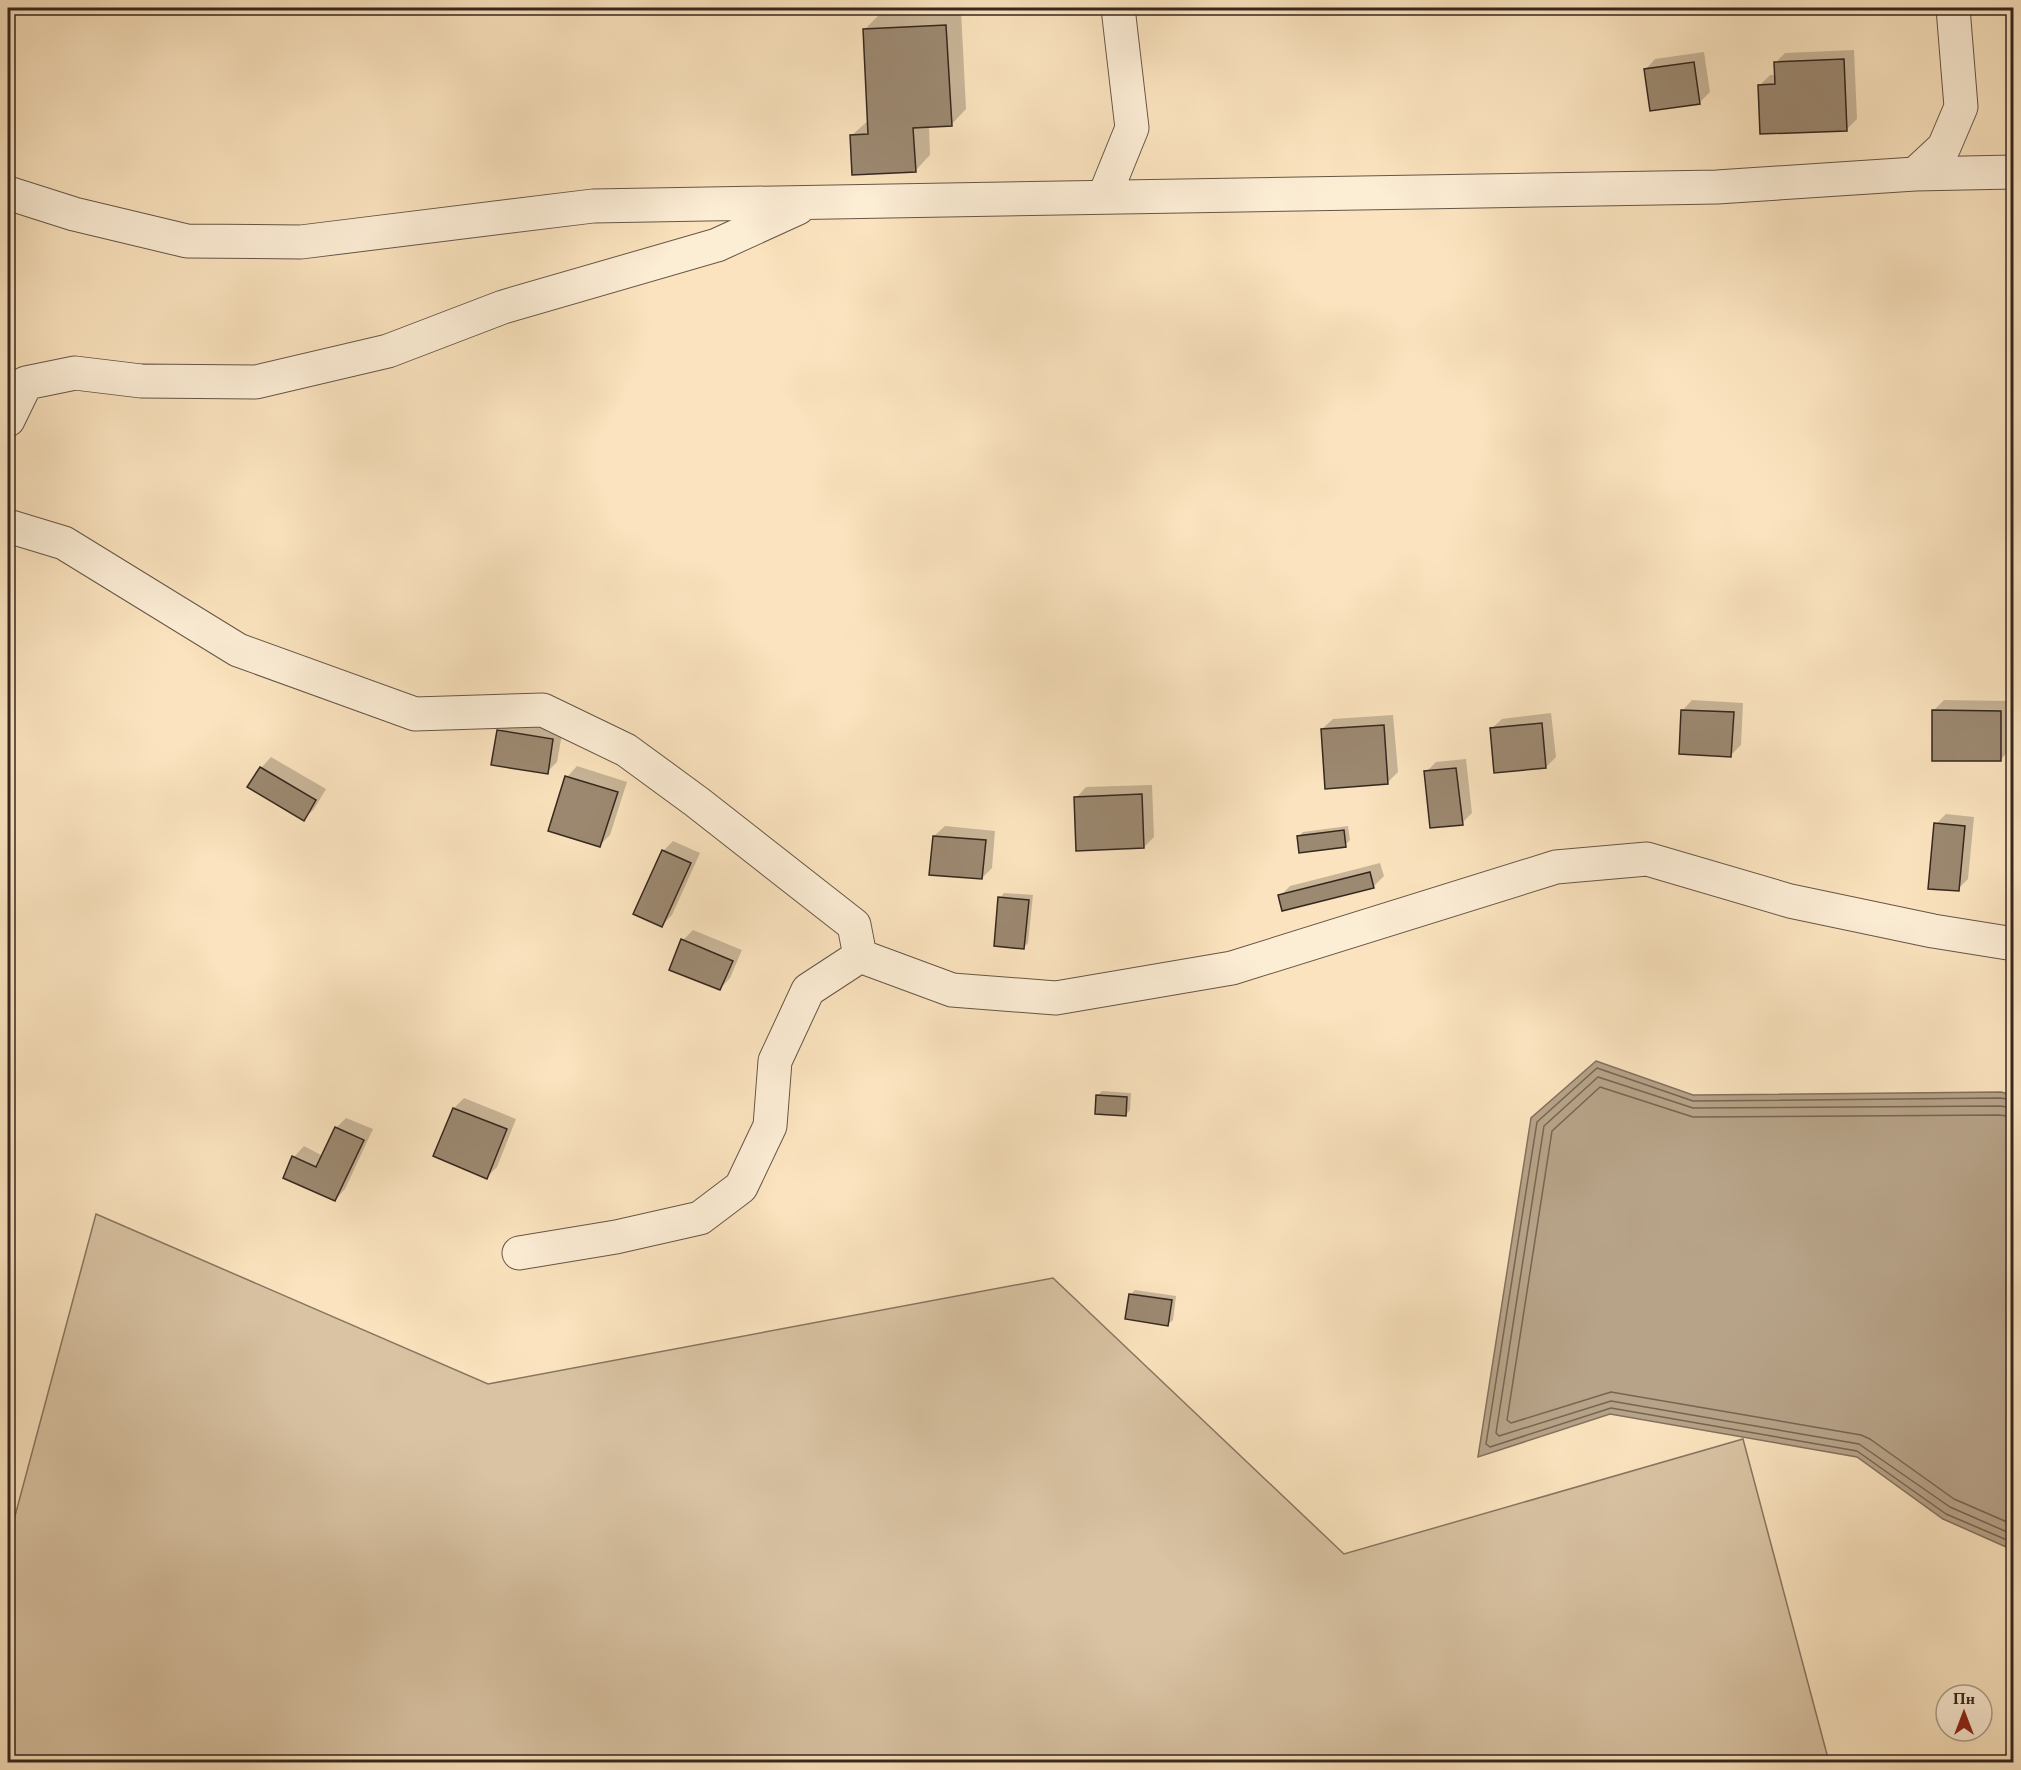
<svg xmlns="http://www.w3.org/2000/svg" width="2021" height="1770" viewBox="0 0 2021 1770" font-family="'EB Garamond',serif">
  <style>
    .green { fill: #d9c3a3; stroke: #887560; stroke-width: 1.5 }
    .water { fill: #b7a388; stroke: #83715e; stroke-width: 1.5 }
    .shadow { fill: #0003 }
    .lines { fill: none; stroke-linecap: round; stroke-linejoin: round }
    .shore { stroke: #766553; stroke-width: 1.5 }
    .building { fill: #9c8971; stroke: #36271e; stroke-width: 1.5 }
    .minor-casing { stroke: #675646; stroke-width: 35 }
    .minor { stroke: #fcedd5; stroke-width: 33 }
  </style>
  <rect width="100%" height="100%" fill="#fae3be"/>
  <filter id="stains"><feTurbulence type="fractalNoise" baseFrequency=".00333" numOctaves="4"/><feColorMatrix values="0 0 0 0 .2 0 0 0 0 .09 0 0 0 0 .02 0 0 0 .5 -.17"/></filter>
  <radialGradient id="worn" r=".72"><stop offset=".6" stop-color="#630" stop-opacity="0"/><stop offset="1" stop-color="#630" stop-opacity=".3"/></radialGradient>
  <!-- green -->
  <path class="green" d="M96,1214L488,1384L1053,1278L1344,1554L1743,1439L1829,1762H8V1542Z"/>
  <!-- water -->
  <path class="water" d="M1596,1061L1693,1095L2001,1092L2013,1095V1550L1943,1519L1857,1457L1610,1414L1478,1457L1531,1118Z"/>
  <!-- shadow -->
  <path class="shadow" d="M961,10L966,109L951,125L929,126L930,155L915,171L852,135L869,120L864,30L880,14Z
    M1854,50L1857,119L1847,129L1760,85L1770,75H1776L1775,63L1785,53Z
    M1704,52L1710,92L1700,102L1645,70L1655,59Z
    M1692,700L1743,703L1741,745L1731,755L1682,711Z
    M1944,700L2011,701V749L2000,760L1933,711Z
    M1551,713L1556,757L1546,767L1491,729L1502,719Z
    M1393,715L1398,772L1388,782L1322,729L1333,719Z
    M509,721L563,729L557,762L547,772L499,731Z
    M271,757L326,789L314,809L304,819L249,787L261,768Z
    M1466,759L1472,813L1462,823L1426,772L1436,762Z
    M577,766L627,782L610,835L600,845L567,777Z
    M1152,785L1154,837L1144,847L1076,798L1086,787Z
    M1946,814L1974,817L1968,879L1958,889L1936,824Z
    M945,826L995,831L992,868L982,878L934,836Z
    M1348,826L1350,840L1345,845L1298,837L1303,832Z
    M2014,828V853L2011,852Z
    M673,841L700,853L672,915L662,925L663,851Z
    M1380,863L1384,876L1373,887L1280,896L1290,886Z
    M1004,893L1033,895L1028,943L1024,947L1000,898Z
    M693,930L742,950L730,978L720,989L683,940Z
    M1102,1091L1131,1093L1130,1110L1126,1115L1097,1096Z
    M464,1098L516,1119L497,1167L487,1177L435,1155L454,1108Z
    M346,1118L373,1129L345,1189L335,1200L284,1177L294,1157L304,1146L323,1156L336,1128Z
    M1135,1290L1176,1296L1173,1320L1168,1324L1130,1295Z"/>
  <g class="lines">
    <!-- shore -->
    <path class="shore" d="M2014,1100L2000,1098L1693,1101L1597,1068L1537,1122L1486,1444L1490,1447L1611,1408L1857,1451L1946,1514L2014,1543
      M2014,1108L2000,1106L1693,1108L1598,1077L1544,1126L1496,1433L1499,1436L1611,1401L1859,1444L1950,1507L2014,1535
      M2014,1117L1999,1115L1693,1117L1600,1087L1552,1131L1507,1420L1511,1423L1611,1392L1861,1435L1870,1439L1954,1499L2014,1525"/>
  </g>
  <!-- building -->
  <path class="building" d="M946,25L952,126L913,128L916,172L852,175L850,135L868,134L863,29Z
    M1844,59L1847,131L1760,134L1758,85L1775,84L1774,62Z
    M1694,62L1700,104L1650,111L1644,69Z
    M1681,710L1734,712L1731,757L1679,754Z
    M1932,710L2001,711V761H1932Z
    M1542,723L1546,768L1494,773L1490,728Z
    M1384,725L1388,784L1325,789L1321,729Z
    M497,730L553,739L548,774L491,765Z
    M260,767L316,800L304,821L247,787Z
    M1456,768L1463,825L1430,828L1424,771Z
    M565,776L618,792L600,847L548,831Z
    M1142,794L1144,848L1076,851L1074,797Z
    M1934,823L1965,826L1959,891L1928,889Z
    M1344,830L1346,847L1299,853L1297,836Z
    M933,836L986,840L982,879L929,875Z
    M662,850L691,863L662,927L633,914Z
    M1370,872L1374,888L1282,911L1278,895Z
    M998,897L1029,900L1024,949L994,946Z
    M681,939L733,961L720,990L669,970Z
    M1096,1095L1127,1097L1126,1116L1095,1114Z
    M453,1108L507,1129L487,1179L433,1156Z
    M335,1127L364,1140L335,1201L283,1178L292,1156L316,1167Z
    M1129,1294L1172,1300L1168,1326L1125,1319Z"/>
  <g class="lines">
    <defs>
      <path id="minor" d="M1915,174L2014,172
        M8,193L74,214L187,241L301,242L593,206L1717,187L1915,174L1944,147L1961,107L1953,8
        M1104,197L1132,128L1118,8
        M8,420L26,383L75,373L141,381L256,382L388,351L503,307L717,245L798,208
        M8,526L64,543L238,650L415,714L543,710L626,750L697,802L854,925L860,956L952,990L1056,998L1232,968L1556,867L1647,859L1790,901L1933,931L2014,944
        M519,1253L616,1237L700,1218L741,1187L770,1126L775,1061L808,990L860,956"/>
    </defs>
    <!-- minor casing -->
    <use href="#minor" class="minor-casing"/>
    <!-- minor -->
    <use href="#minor" class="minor"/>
  </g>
  <!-- margin -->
  <rect width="2021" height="1770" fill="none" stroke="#fae3be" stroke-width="30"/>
  <rect x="9" y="9" width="2003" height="1752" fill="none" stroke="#36271e" stroke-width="3"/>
  <rect x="15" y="15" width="1991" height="1740" fill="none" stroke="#36271e" stroke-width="1.5"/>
  <!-- north arrow -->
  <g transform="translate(1964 1713)"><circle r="28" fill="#fcedd5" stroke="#ad9e8c" stroke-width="1.5"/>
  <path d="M0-4.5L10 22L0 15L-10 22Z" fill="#8f2418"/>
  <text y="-9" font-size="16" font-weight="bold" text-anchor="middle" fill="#36271e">Пн</text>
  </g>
  <rect width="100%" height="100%" filter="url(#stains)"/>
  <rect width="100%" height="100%" fill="url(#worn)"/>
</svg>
